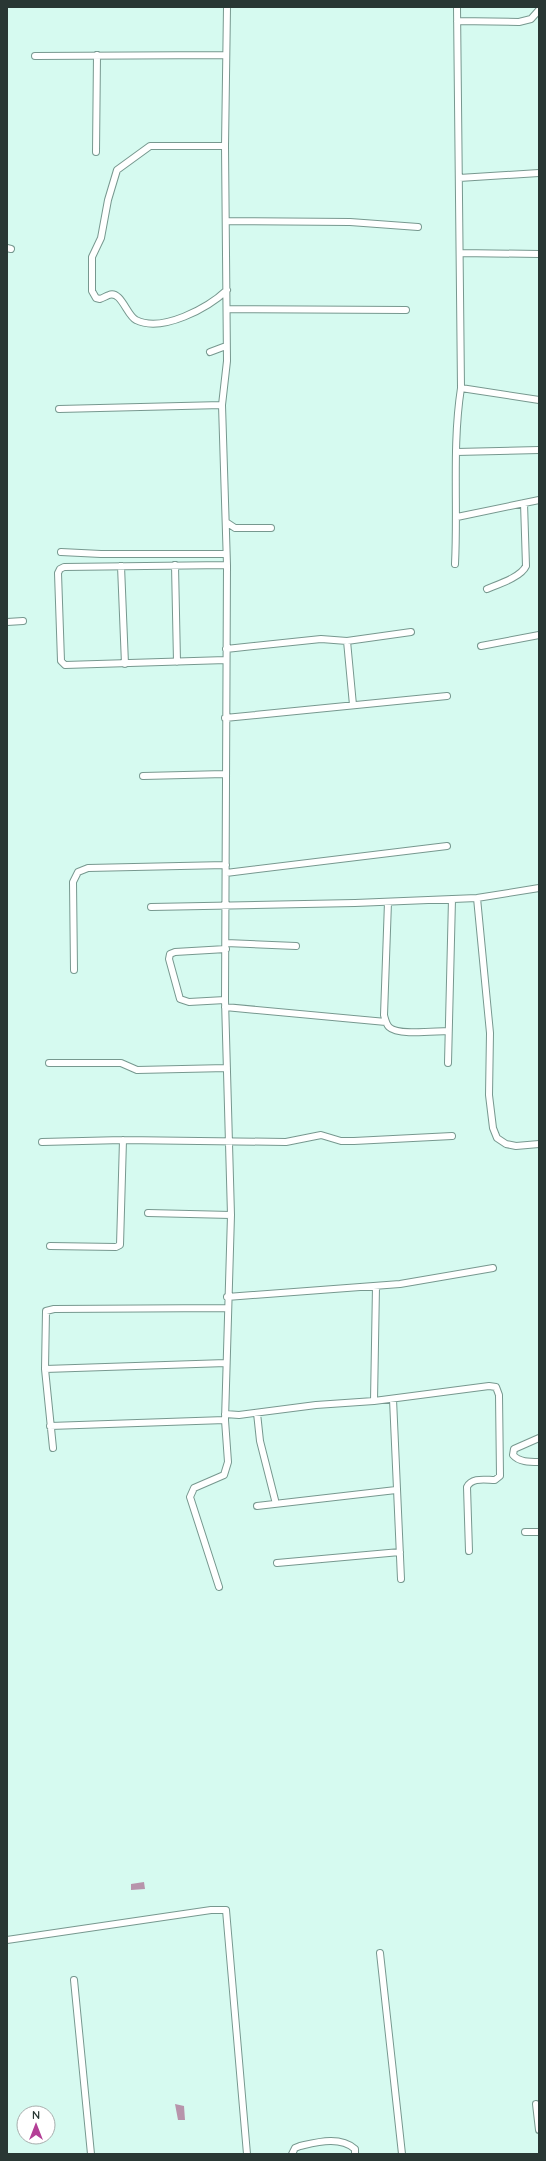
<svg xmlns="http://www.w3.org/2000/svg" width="546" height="2161" viewBox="0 0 546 2161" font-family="Quicksand,sans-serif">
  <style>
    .water { fill: #b794ab }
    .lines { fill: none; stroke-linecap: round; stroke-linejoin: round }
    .minor-casing { stroke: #77988f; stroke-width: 8 }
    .minor { stroke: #fff; stroke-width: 6 }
  </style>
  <rect width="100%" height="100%" fill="#d6faf0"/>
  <!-- water -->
  <path class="water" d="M144,1882L145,1889L131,1890V1884Z
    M175,2104L184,2106L185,2120H178Z"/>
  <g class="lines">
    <defs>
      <path id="minor" d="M457,21L519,22L531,19L539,10
        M35,56L226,55
        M225,146H150L117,170L108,200L101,238L92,257V291L96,298L100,299C103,298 106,296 109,295C121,290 127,316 136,320C162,333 208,308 227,290
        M96,152L97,55
        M459,178L539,173
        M227,221L350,222L418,227
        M7,248L11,249
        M460,253L539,254
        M227,309L406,310
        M210,352L226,346
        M461,388L539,400
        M59,409L222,405
        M456,452L539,450
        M457,517L539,500
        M226,522L235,528H271
        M61,552L101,554H226
        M455,564C458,505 452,446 461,388L457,7
        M175,565L177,662
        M121,566L125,664
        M487,589C499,584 521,577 526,566L524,503
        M7,622L23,621
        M347,641L353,705
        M481,646L539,635
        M226,649L321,639L347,641L411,632
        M226,660L65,665L61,661L58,573L60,569L64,567L227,565
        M225,718L447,696
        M143,776L225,774
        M226,873L447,846
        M477,898L490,1033L489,1095L493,1128L497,1138L506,1144L516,1146L539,1144
        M388,902L384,1015C385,1019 386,1024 389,1027C398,1036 435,1031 448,1031
        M151,907L355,903L477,898L539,888
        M226,943L296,946
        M74,970L73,882L78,872L88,868L226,865
        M225,1000L189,1002L180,999L169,959L170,954L175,952L226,949
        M225,1007L386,1022
        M49,1063H121L137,1070L227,1068
        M448,1063L452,899
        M42,1142L123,1140L286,1142L321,1135L341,1141H354L452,1136
        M148,1213L231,1215
        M50,1246L116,1247L120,1245L123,1140
        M227,1297L400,1284L493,1268
        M45,1369L226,1363
        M393,1399L401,1579
        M374,1401L376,1286
        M257,1413L260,1441L275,1500
        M225,1414L239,1415L316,1405L374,1401L489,1386L496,1387L499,1395L500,1476L495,1480C485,1480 472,1477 467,1487L469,1551
        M50,1426L225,1420
        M539,1438L514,1449L513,1455C519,1462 529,1462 539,1462
        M53,1448L45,1369L46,1311L54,1309L227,1308
        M257,1506L396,1490
        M525,1532H539
        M277,1563L400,1552
        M219,1587L190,1497L194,1488L224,1475L228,1462L225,1420L231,1215L225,1000L227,565L222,405L227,361L225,146L227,7
        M7,1940L211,1910H226L247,2154
        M380,1953L402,2154
        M74,1980L91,2154
        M536,2104L539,2130
        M292,2154L295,2148L300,2146C318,2142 340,2136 355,2149V2154"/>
    </defs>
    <!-- minor casing -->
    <use href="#minor" class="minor-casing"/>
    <!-- minor -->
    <use href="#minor" class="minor"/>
  </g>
  <!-- border -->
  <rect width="546" height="2161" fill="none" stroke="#293734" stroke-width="16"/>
  <!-- north arrow -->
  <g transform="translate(36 2125)"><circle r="19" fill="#ffffff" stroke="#a9afae"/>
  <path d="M0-3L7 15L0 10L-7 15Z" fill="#b43f96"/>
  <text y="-6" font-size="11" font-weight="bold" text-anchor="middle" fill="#293734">N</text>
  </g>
</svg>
